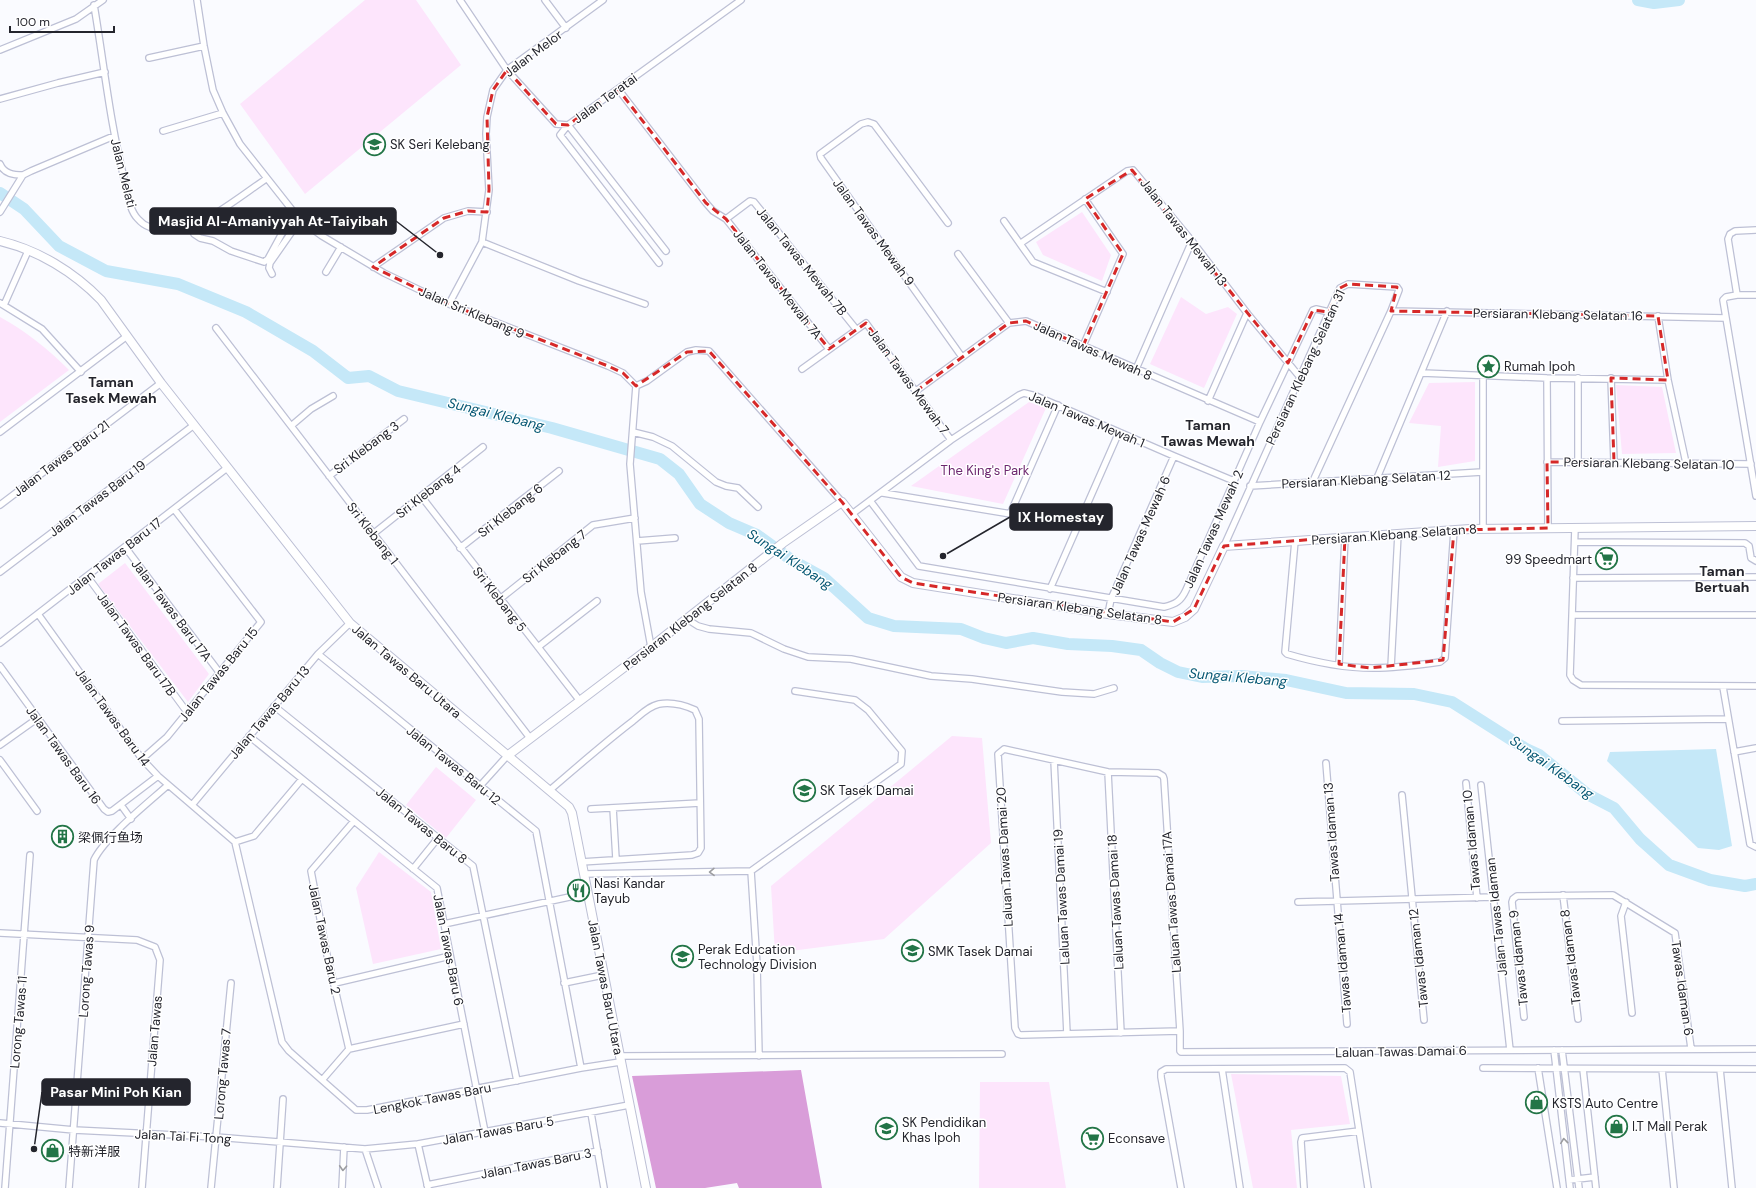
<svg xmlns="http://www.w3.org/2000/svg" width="1756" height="1188" viewBox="0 0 1756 1188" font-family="'DM Sans','Noto Sans SC',sans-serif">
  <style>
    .green { fill: #fde5fc }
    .forest { fill: #d99dd9 }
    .water { fill: #c5e8f8 }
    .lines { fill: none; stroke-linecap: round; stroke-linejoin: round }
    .river { stroke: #c5e8f8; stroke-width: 12 }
    .street-casing { stroke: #bdc0d5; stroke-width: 8 }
    .secondary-casing { stroke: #bdc0d5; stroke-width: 10 }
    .street { stroke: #fff; stroke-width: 5.5 }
    .secondary { stroke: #fff; stroke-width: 8 }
    .oneway { stroke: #9c9da0 }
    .marked { fill: none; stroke: #d62828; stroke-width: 3; stroke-dasharray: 8 5; stroke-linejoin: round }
    .labels { text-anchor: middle; stroke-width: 3; stroke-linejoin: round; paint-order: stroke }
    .street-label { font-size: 13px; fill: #24252d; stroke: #fff }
    .poi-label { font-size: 13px; fill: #24252d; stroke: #fff; text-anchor: start }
    .park-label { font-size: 13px; fill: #6d276f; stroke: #fff }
    .neighbourhood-label { font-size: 14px; font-weight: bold; fill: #24252d; stroke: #fff }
    .water-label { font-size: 14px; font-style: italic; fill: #075874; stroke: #fff }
    .leader { fill: none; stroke: #24252d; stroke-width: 1.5 }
    .callout-dot { fill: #24252d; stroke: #fff; stroke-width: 1.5 }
    .callout { fill: #24252d; stroke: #24252d; stroke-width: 1.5 }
    .callout-label { font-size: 14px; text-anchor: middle; font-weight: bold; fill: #fff }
  </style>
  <rect width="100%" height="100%" fill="#fafbff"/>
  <!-- green -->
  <path class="green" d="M365,0H416L461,65L305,194L240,104Z
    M1082,212L1111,255L1102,281L1043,255L1036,242Z
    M1181,297L1206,314L1228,307L1237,314L1204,388L1150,364Z
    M0,317C26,331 48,349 69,370L0,422Z
    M1475,382V461L1438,467L1441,426L1409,423L1429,383Z
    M1616,385L1662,387L1676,453L1622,454Z
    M1029,402L1046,408L1003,504L911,486Z
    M125,563L209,674L188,702L98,584Z
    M952,736L982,738L991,843L884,939L775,953L771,886Z
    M436,767L476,800L446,838L406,805Z
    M379,852L431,892L441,949L373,964L356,888Z
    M1231,1074L1341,1076L1350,1124L1291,1130L1297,1188H1253Z
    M980,1082H1049L1066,1188H979Z"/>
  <!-- forest -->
  <path class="forest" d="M801,1070L822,1188H739L737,1183L705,1188H656L632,1076Z"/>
  <!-- water -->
  <path class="water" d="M1716,749L1732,846L1719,850L1698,848L1607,761L1610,752Z"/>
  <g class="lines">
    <!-- river -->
    <path class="river" d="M1638,0L1654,3L1679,0
      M0,193L24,209L59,246L106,271L178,284L246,312L313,351L348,378L369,376L398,391L552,428L660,459L679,474L700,504L729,523L757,535L793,561L824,578L868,618L894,626L961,629L984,638L1006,643L1033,638L1068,644L1112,646L1141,650L1160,663L1178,672L1202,677L1241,676L1286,680L1346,693L1414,694L1452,702L1526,749L1539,755L1587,794L1614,808L1640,839L1669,865L1710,880L1745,886L1756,884"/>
    <defs>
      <path id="street" d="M197,0L204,46L213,90L223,113L240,144L300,220L322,236L384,273L449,304L608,366L623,373L636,386L630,464L641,592L651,647
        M460,0L507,70L556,124L568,125
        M545,0L566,28
        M94,5C104,64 110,124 125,182C128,194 129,210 138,219C148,231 166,231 180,229C204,226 245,193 266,179
        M0,50L76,19L103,0
        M149,58L204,46
        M618,89L706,203L713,211L726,219L829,349
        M0,99L58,83L105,72
        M568,125L666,251
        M163,131L223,113
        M0,164C4,174 14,175 23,175
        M0,212L23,175L31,171L114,136
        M726,219L750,201L754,202L856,329
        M1004,221L1033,262L1107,292
        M948,223L874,124L868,122L861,124L820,154L821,158L962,357
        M191,227L194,234L200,238L213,241L231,251L264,262L268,259L286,226L296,216
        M1756,230L1735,231L1730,234L1728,239L1737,295H1756
        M482,242L579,281L645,304
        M1021,243L1127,171L1133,170L1192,241L1247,313L1299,376
        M958,254L1009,323
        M659,263L560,135L568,125L741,0
        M373,267L444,218L468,211L487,212
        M326,272L341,247
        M272,274L269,268L270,263L300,220
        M1737,295L1726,297L1723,300L1756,496
        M0,303L42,329L81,372
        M449,304L482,242L489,190L486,134L487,117L493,90L507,70L603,0
        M4,305L28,251
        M1391,311L1725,318
        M1658,316L1668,380L1686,463
        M216,328L530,738
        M1083,346L1123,254L1085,199
        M802,369L866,323L951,440
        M1136,369L1192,241
        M1422,373L1547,378L1668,380
        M1483,375V529
        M1547,378L1548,528
        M1611,378L1614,462
        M636,386L647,381L687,352L696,350L709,351L842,502
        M916,391L1009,323L1026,321L1260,422
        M1208,401L1247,313
        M291,426L311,409L333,396
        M0,432L127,336
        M633,432L653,437L672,446L716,482L726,486L738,488L758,507
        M1547,462L1751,464
        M1578,462V378
        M329,476L404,419
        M1377,478L1447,311
        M1250,486L1482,472
        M883,493L1078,525
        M421,496L580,701
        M871,502L919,566L1164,607C1176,604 1181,601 1186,590L1260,422L1313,310L1316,309L1329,312
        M0,505L161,383
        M852,514L951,440L1019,395L1024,393L1036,396L1174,456L1234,481
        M1010,514L1058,405
        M1575,528L1570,675L1573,680L1581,685L1756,686
        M373,534L483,447
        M637,541L675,538
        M1295,541L1285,652L1287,654C1314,662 1344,668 1373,668C1395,668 1418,665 1440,662L1445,658L1454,530
        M1575,542L1745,543L1749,546L1751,558L1756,561
        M1224,546L1340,288L1348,284L1397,287L1399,290L1391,311L1313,481
        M125,547L219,672
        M460,548L559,471
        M0,572L194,425
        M87,576L187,712
        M1573,578L1756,577
        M1050,589L1119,432
        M500,599L593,525L635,518
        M38,614L142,759L158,776L235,842
        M1108,614L1111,599L1174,456
        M1572,615H1756
        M687,619L698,626L709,629L751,633L784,649L808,657L851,659L931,676L972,679L1062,692L1094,694L1114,688
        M0,643L227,468
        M538,647L597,601
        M318,654L536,831L581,1068
        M1339,664L1345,537
        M0,666L104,809L108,812L112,811L158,776
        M1391,667L1398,534
        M1723,687L1750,844L1756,847
        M274,706L473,866L517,1081
        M1562,721L1728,719
        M249,736L437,888L485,1132
        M0,745L38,718
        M1734,752L1756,748
        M142,759L167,737L261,622L174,509
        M0,760L37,811
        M1054,760L1067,1034
        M1326,763L1347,1024
        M1108,772L1121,1033
        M1466,783L1477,898
        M1481,785L1510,1050
        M480,786L507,756
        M550,790C577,767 604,743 633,721C640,715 649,706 659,704C671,702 684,705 695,710L699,719L701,848L698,853L692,855L581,862
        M1402,795L1424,1020
        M121,805L131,819
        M192,805L318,654L350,623
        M613,808L616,859
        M591,809L700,803
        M235,842L282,1042L289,1051L356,1110H367L581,1068L620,1062
        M235,842L254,836L302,779
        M413,869L438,838
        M751,871L757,965L759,1056
        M584,874L751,871L901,764L902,751L868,710L855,700L795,691
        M1563,895L1578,1019
        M1298,902L1494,897
        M1626,902L1621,916L1632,1013
        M444,924L588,893
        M0,933L137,940L155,947L160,960L142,1188
        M335,983L450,956
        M564,983L603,975
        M1524,1017L1512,902L1513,899L1517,896L1613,895L1675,933L1691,1048
        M1180,1031L1021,1035L1018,1034L1015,1028L998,754L1004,749L1108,772L1158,773L1163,776L1164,779L1180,1031V1051L1181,1052L1756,1049
        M349,1049L327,955L311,871L354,821
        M1554,1050L1570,1188
        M1562,1050L1579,1188
        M619,1056L1002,1054
        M1483,1068L1756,1069
        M1538,1068L1557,1188
        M1222,1069L1240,1188
        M1583,1069L1596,1188
        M1662,1069L1674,1188
        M1720,1069L1732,1188
        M323,1079L349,1049L464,1024
        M591,1113L604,1188
        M0,1123L74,1130L216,1137L365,1149L418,1144L629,1105
        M418,1144L428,1188
        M365,1149L378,1188
        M1569,1180L1595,1177
        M427,1185L598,1151
        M5,1188L30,855
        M69,1188L94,860C105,837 148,803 168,785
        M211,1188L231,983
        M277,1188L283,1099
        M342,1188L344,1147
        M1181,1188L1161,1077V1072L1166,1069L1345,1068L1350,1072L1368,1188
        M1304,1188L1301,1142L1302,1138L1359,1131"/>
      <path id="secondary" d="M0,241C38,250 74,272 101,300L161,383L350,623L569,807L572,813L646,1188
        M507,756L651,647L783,543L842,502L901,577L913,583L1108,614L1173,622L1185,617L1194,609L1224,546L1470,529L1756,526"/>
    </defs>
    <!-- street casing -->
    <use href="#street" class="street-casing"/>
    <!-- secondary casing -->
    <use href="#secondary" class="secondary-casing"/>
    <!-- street -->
    <use href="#street" class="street"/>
    <!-- secondary -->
    <use href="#secondary" class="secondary"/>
  </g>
  <!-- one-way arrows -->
  <defs><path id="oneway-chevron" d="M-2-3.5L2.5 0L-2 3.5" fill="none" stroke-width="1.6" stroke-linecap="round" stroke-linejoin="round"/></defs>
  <g class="oneway">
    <use href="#oneway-chevron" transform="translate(712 872) rotate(179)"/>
    <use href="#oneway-chevron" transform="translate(1564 1141) rotate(-96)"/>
    <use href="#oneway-chevron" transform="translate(343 1168) rotate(93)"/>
  </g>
  <!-- marked area -->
  <path class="marked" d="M507,70L556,124L568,125L618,89L706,203L726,219L829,349L866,323L916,391L1009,323L1026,321L1083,346L1123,254L1085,199L1132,170L1288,363L1313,310L1329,312L1340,288L1348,284L1397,287L1391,311L1658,316L1668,380L1611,378L1614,462H1547L1548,528L1454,530L1443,660L1370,668L1339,664L1345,537L1224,546L1194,609L1173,622L913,583L901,577L842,502L709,351L687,352L636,386L623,373L608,366L449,304L373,267L444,218L468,211L487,212L489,190L487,117L493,90Z"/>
  <!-- icons -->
  <defs>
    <symbol id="school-ring" viewBox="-11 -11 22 22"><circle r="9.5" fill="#fff" stroke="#237547" stroke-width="1.5"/><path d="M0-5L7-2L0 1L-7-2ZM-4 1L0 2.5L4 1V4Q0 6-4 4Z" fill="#237547"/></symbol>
    <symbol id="sight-ring" viewBox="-11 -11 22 22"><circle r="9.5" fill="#fff" stroke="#237547" stroke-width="1.5"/><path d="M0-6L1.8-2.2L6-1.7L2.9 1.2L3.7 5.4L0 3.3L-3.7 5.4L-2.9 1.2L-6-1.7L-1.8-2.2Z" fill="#237547"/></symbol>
    <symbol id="supermarket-ring" viewBox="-11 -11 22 22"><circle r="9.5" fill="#fff" stroke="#237547" stroke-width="1.5"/><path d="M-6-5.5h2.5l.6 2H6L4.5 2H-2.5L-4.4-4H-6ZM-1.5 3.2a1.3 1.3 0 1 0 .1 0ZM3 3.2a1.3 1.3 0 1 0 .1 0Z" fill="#237547"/></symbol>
    <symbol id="building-ring" viewBox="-11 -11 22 22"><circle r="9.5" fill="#fff" stroke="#237547" stroke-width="1.5"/><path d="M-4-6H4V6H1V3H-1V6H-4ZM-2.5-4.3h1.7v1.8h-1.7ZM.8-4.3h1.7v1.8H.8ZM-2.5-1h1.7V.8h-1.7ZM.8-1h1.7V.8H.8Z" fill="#237547"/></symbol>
    <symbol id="restaurant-ring" viewBox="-11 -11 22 22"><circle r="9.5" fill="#fff" stroke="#237547" stroke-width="1.5"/><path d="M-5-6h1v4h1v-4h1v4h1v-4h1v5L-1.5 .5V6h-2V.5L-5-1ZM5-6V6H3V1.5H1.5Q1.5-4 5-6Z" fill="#237547"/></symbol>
    <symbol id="university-ring" viewBox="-11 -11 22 22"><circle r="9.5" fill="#fff" stroke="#237547" stroke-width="1.5"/><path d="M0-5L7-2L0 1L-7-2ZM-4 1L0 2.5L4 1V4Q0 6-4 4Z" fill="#237547"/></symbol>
    <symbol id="shop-ring" viewBox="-11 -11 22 22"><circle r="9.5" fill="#fff" stroke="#237547" stroke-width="1.5"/><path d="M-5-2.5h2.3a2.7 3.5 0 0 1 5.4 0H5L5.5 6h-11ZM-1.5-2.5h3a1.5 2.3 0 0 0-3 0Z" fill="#237547"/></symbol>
  </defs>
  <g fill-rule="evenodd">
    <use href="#school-ring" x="362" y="132" width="25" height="25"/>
    <use href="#sight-ring" x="1476" y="354" width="25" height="25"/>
    <use href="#supermarket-ring" x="1594" y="546" width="25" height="25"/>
    <use href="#school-ring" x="792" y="778" width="25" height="25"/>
    <use href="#building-ring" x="50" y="824" width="25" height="25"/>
    <use href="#restaurant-ring" x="566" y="878" width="25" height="25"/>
    <use href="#school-ring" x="900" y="938" width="25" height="25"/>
    <use href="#university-ring" x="670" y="944" width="25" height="25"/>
    <use href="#shop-ring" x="1524" y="1090" width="25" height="25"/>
    <use href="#shop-ring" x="1604" y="1114" width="25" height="25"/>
    <use href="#school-ring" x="874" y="1116" width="25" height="25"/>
    <use href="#supermarket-ring" x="1080" y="1126" width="25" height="25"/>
    <use href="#shop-ring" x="40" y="1138" width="25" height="25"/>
  </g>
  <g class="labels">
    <!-- street labels -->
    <g class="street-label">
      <text transform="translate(533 53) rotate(-37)" y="5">Jalan Melor</text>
      <text transform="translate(605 98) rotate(-36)" y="5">Jalan Teratai</text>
      <text transform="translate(124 173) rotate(76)" y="5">Jalan Melati</text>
      <text transform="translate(874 232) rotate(54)" y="5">Jalan Tawas Mewah 9</text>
      <text transform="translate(1184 232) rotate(52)" y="5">Jalan Tawas Mewah 13</text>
      <text transform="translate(802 261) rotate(51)" y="5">Jalan Tawas Mewah 7B</text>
      <text transform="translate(778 284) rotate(52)" y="5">Jalan Tawas Mewah 7A</text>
      <text transform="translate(472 312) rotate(23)" y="5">Jalan Sri Klebang 9</text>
      <text transform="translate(1558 314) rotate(1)" y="5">Persiaran Klebang Selatan 16</text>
      <text transform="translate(1093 350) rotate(24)" y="5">Jalan Tawas Mewah 8</text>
      <text transform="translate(1305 367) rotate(-65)" y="5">Persiaran Klebang Selatan 31</text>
      <text transform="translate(909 381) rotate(54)" y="5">Jalan Tawas Mewah 7</text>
      <text transform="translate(1087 419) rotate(23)" y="5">Jalan Tawas Mewah 1</text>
      <text transform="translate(366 447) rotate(-37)" y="5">Sri Klebang 3</text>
      <text transform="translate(61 458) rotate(-37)" y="5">Jalan Tawas Baru 21</text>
      <text transform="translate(1649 463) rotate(1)" y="5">Persiaran Klebang Selatan 10</text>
      <text transform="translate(1366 479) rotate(-3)" y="5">Persiaran Klebang Selatan 12</text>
      <text transform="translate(428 491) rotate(-38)" y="5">Sri Klebang 4</text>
      <text transform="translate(97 498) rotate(-37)" y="5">Jalan Tawas Baru 19</text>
      <text transform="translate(510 510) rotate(-38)" y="5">Sri Klebang 6</text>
      <text transform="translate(1213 529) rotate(-66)" y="5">Jalan Tawas Mewah 2</text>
      <text transform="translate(373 533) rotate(52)" y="5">Sri Klebang 1</text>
      <text transform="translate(1394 534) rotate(-4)" y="5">Persiaran Klebang Selatan 8</text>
      <text transform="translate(1140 535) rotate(-66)" y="5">Jalan Tawas Mewah 6</text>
      <text transform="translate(114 556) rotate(-38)" y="5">Jalan Tawas Baru 17</text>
      <text transform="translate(554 556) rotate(-38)" y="5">Sri Klebang 7</text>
      <text transform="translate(500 599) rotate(52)" y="5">Sri Klebang 5</text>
      <text transform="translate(1080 608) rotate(8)" y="5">Persiaran Klebang Selatan 8</text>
      <text transform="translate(172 610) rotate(53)" y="5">Jalan Tawas Baru 17A</text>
      <text transform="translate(690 616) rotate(-38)" y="5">Persiaran Klebang Selatan 8</text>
      <text transform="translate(137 644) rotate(54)" y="5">Jalan Tawas Baru 17B</text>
      <text transform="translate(407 671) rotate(40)" y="5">Jalan Tawas Baru Utara</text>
      <text transform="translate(218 674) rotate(-51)" y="5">Jalan Tawas Baru 15</text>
      <text transform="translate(269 712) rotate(-50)" y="5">Jalan Tawas Baru 13</text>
      <text transform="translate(113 717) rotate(54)" y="5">Jalan Tawas Baru 14</text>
      <text transform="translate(64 755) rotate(54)" y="5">Jalan Tawas Baru 16</text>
      <text transform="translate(454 765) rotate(39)" y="5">Jalan Tawas Baru 12</text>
      <text transform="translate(422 825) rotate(39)" y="5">Jalan Tawas Baru 8</text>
      <text transform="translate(1331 832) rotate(-94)" y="5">Tawas Idaman 13</text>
      <text transform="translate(1471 840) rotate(-95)" y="5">Tawas Idaman 10</text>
      <text transform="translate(1004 857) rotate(-93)" y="5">Laluan Tawas Damai 20</text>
      <text transform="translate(1061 897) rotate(-93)" y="5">Laluan Tawas Damai 19</text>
      <text transform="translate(1115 902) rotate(-93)" y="5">Laluan Tawas Damai 18</text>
      <text transform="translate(1171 902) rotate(-94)" y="5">Laluan Tawas Damai 17A</text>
      <text transform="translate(1496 917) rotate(-96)" y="5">Jalan Tawas Idaman</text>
      <text transform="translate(325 939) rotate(78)" y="5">Jalan Tawas Baru 2</text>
      <text transform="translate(449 950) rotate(79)" y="5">Jalan Tawas Baru 6</text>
      <text transform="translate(1570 957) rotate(-97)" y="5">Tawas Idaman 8</text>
      <text transform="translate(1418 958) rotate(-96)" y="5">Tawas Idaman 12</text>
      <text transform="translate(1518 958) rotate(-96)" y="5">Tawas Idaman 9</text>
      <text transform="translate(1342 963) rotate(-95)" y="5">Tawas Idaman 14</text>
      <text transform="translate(86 971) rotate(-86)" y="5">Lorong Tawas 9</text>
      <text transform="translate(606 987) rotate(79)" y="5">Jalan Tawas Baru Utara</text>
      <text transform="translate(1683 988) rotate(82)" y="5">Tawas Idaman 6</text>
      <text transform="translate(18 1022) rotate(-85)" y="5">Lorong Tawas 11</text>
      <text transform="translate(154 1031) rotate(-85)" y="5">Jalan Tawas</text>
      <text transform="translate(1401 1051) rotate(-1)" y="5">Laluan Tawas Damai 6</text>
      <text transform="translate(222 1074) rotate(-85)" y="5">Lorong Tawas 7</text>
      <text transform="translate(432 1098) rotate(-11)" y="5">Lengkok Tawas Baru</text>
      <text transform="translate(498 1130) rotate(-10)" y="5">Jalan Tawas Baru 5</text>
      <text transform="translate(183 1136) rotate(3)" y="5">Jalan Tai Fi Tong</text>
      <text transform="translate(536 1163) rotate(-11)" y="5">Jalan Tawas Baru 3</text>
    </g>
    <!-- poi labels -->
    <g class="poi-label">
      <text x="390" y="149">SK Seri Kelebang</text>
      <text x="1504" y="371">Rumah Ipoh</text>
      <text x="1592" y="564" text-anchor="end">99 Speedmart</text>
      <text x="820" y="795">SK Tasek Damai</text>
      <text x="78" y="842">梁佩行鱼场</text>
      <text x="594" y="888">Nasi Kandar<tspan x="594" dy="15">Tayub</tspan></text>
      <text x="698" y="954">Perak Education<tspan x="698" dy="15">Technology Division</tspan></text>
      <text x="928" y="956">SMK Tasek Damai</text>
      <text x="1552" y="1108">KSTS Auto Centre</text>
      <text x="902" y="1127">SK Pendidikan<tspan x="902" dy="15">Khas Ipoh</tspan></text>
      <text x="1632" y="1131">I.T Mall Perak</text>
      <text x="1108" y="1143">Econsave</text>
      <text x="68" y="1156">特新洋服</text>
    </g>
    <!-- park labels -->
    <g class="park-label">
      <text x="985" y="475">The King's Park</text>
    </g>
    <!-- neighbourhood labels -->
    <g class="neighbourhood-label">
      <text x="111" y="387">Taman<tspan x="111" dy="16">Tasek Mewah</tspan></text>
      <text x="1208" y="430">Taman<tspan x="1208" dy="16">Tawas Mewah</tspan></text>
      <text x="1722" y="576">Taman<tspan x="1722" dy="16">Bertuah</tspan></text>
    </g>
    <!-- water labels -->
    <g class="water-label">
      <text transform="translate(496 414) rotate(14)" y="5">Sungai Klebang</text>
      <text transform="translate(790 559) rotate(33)" y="5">Sungai Klebang</text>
      <text transform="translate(1238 677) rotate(5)" y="5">Sungai Klebang</text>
      <text transform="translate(1552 767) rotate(35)" y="5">Sungai Klebang</text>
    </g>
  </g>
  <!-- callouts -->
  <path class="leader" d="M440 255L396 221M943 556L1010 517M34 1149L42 1092"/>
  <g class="callout-dot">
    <circle cx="440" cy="255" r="4"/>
    <circle cx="943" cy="556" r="4"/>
    <circle cx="34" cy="1149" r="4"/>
  </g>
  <g class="callout">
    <rect x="150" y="208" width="246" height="26" rx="4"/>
    <rect x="1010" y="504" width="102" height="26" rx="4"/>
    <rect x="42" y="1079" width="148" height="26" rx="4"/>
  </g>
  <g class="callout-label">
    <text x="273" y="226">Masjid Al-Amaniyyah At-Taiyibah</text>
    <text x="1061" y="522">IX Homestay</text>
    <text x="116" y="1097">Pasar Mini Poh Kian</text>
  </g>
  <!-- scale -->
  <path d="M10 26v6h104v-6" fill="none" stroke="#24252d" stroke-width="2"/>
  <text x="16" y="26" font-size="12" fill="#24252d" stroke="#ffffff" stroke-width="3" paint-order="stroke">100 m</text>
</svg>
